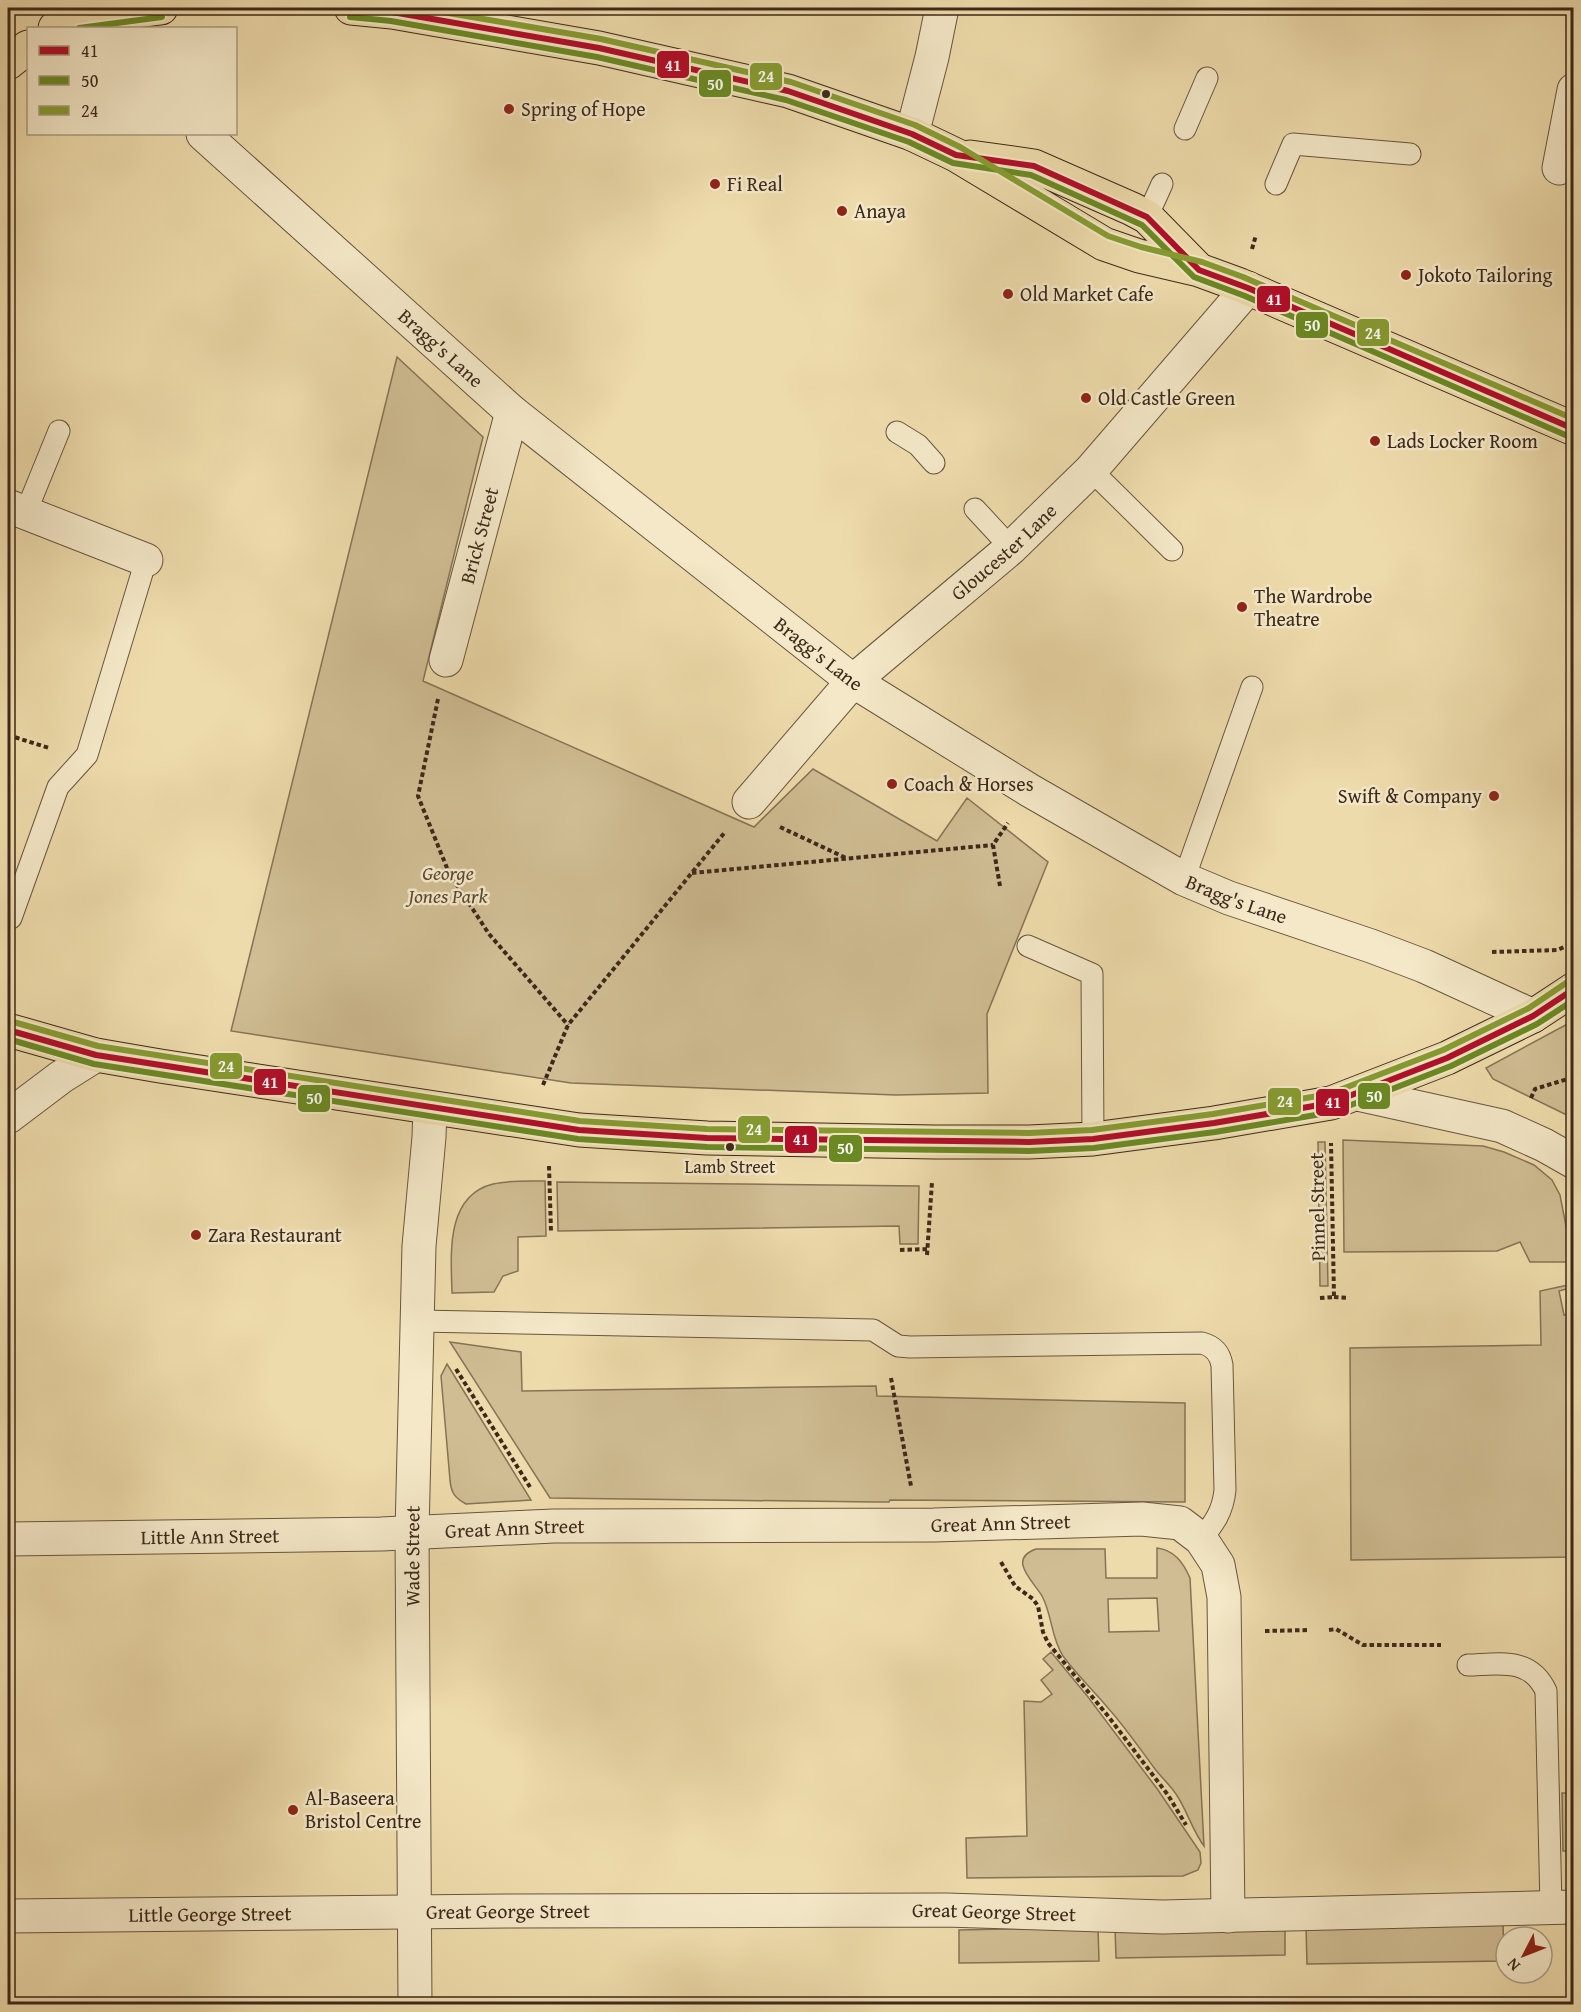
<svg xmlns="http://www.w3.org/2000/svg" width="1581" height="2012" viewBox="0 0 1581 2012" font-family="'Gentium Book Plus',serif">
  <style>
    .green { fill: #d0bd93; stroke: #867357; stroke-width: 1.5; fill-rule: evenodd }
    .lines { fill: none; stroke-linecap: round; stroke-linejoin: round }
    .lane-casing { stroke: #68563f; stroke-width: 23 }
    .street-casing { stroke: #68563f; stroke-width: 35 }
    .primary-casing { stroke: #3c291b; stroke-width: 35 }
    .path { stroke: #3c291b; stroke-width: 4; stroke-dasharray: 4.5 3; stroke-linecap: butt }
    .lane { stroke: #f4e8c8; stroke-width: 21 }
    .street { stroke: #f4e8c8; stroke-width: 33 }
    .primary { stroke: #eedbab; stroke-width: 33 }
    .bus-1-casing { stroke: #f4e8c8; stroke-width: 10 }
    .bus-2-casing { stroke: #f4e8c8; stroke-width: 10 }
    .bus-3-casing { stroke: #f4e8c8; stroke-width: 10 }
    .bus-1 { stroke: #b10d28; stroke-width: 6 }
    .bus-2 { stroke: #6a8a22; stroke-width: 6 }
    .bus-3 { stroke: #869c30; stroke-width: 6 }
    .bus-dot { fill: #3c291b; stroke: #f4e8c8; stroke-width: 2 }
    .poi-dot { fill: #8f2418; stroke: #f4e8c8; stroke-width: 2 }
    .labels { text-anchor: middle; stroke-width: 5; stroke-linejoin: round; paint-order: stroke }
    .bus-label { font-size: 18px; fill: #3c291b; stroke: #f4e8c8 }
    .poi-label { font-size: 20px; fill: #3c291b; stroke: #f4e8c8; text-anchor: start }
    .street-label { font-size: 20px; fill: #3c291b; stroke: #f4e8c8 }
    .park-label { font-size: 20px; font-style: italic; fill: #5a4733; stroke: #f4e8c8 }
    .line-badge { stroke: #f4e8c8; stroke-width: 2 }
    .badge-label { font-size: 16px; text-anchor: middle; font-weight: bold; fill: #fff }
  </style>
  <rect width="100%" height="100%" fill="#eedbab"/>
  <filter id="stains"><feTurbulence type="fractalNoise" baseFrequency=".00333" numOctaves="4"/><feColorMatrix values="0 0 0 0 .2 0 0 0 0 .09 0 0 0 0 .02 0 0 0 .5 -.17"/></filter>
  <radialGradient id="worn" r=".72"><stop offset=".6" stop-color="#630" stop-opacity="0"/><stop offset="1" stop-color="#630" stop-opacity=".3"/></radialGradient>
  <!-- green -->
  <path class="green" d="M397,357L483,437L423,681L754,827L813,769L937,841L967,798L1048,862L987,1014L988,1093L896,1095L571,1083L231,1031Z
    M1573,1021V1118L1493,1079L1486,1068Z
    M1343,1140L1483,1146L1504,1152L1534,1165L1552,1180L1560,1195L1573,1262H1530L1520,1242L1497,1251L1344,1252Z
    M1318,1142H1325L1328,1286H1320Z
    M545,1181L546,1236L518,1237V1271L503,1276L494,1292L452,1293C451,1255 445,1196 493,1184C510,1180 528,1181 545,1181Z
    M557,1182L919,1186L918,1244H900L899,1226L558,1231Z
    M1573,1284V1287L1559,1291L1564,1315L1573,1313V1557L1351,1560L1350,1348L1541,1345L1540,1291Z
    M450,1342L521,1352L522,1391L876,1386L877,1396L1185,1403V1502L890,1500L889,1502H875L550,1498Z
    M447,1364L531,1500L466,1504C455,1498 451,1493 450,1480L441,1376Z
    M1157,1548C1174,1550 1183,1562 1190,1578L1204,1846C1192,1830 1187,1810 1176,1794C1170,1785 1162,1778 1155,1769C1140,1749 1125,1727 1108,1708C1093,1690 1076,1674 1063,1656C1051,1638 1052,1614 1042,1596C1033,1581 1007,1559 1036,1549H1105L1106,1578H1157ZM1157,1598L1159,1631L1109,1632L1108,1599Z
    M1051,1652L1088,1697L1158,1790L1200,1852L1201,1863L1198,1870L1183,1876L967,1878L966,1838L1027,1836L1024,1701L1041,1702L1052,1694L1041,1680L1053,1670L1043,1659Z
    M1562,1793H1573V1851H1563Z
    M1503,1922L1504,1961L1307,1964L1306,1925Z
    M1285,1924V1955L1116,1958L1115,1927Z
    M1098,1927L1099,1961L959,1963V1930Z"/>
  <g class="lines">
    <defs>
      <path id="lane" d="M1185,129L1207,78
        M1276,184L1293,144L1410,154
        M1147,217L1162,184
        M897,432L918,445L934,463
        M1091,470L1172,550
        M975,509L1011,548
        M26,512L59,431
        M1184,879L1252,687
        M11,918L58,787L87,755L146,560
        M1028,946L1092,974L1093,1139
        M418,1321L873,1330L898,1346L910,1347L1202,1343C1213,1346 1220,1353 1222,1365L1225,1490C1223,1511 1214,1524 1201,1539
        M1468,1665C1500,1664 1530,1657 1546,1691L1551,1907"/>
      <g id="street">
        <path id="s1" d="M203,134L512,412L853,681L1029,790L1184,879L1229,898L1371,946L1424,966L1533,1016"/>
        <path d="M912,134L932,57L942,8"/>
        <path d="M1559,168L1574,90"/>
        <path d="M8,506L146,560"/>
        <path id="s2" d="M446,660L512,412"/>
        <path id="s3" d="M749,802L853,681L1011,548L1091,470L1248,288"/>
        <path d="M1357,1094L1502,1126L1544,1145L1574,1162"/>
        <path d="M8,1117L61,1077L96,1055"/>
        <path id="s4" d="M8,1539L381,1534L554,1526L934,1525L1142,1519L1180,1523L1201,1539L1218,1565L1224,1597L1228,1916"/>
        <path id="s5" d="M8,1916L507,1911L946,1910L1163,1917L1574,1907"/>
        <path id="s6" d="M415,2004L412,1532L419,1246L429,1137L430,1108"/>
      </g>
      <path id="primary" d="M351,8L392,12L599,48L788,91L912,134L956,155L1104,244L1139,256L1199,270L1240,285L1574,429
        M55,28L81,18L161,8
        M8,63L28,47
        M970,157L1034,166L1132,209L1147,217L1199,270
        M8,1030L96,1055L160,1066L579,1130L707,1138L935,1142H1029L1093,1139L1214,1123L1331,1103L1447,1058L1533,1016L1574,989"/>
    </defs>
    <!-- lane casing -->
    <use href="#lane" class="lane-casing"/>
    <!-- street casing -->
    <use href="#street" class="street-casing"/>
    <!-- primary casing -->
    <use href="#primary" class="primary-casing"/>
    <!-- path -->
    <path class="path" d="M1252,249L1256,235
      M438,699L418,796L449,873L489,934L568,1025
      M8,735L49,748
      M780,827L846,858
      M692,873L993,845
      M1000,886L993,845L1008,823
      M1492,952L1557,950L1574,943
      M543,1085L568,1025L725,832
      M1531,1098L1535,1089L1574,1077
      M549,1166L551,1232
      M900,1250L927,1249
      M927,1255L932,1182
      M1334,1297L1349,1298
      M1320,1298L1334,1297L1331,1143
      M456,1369L530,1487
      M891,1378L911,1486
      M1001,1562L1015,1586L1033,1599L1038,1606L1043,1632L1048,1643L1108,1716L1168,1795L1186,1825
      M1329,1630L1336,1629L1363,1645H1441
      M1265,1631L1309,1630"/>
    <!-- lane -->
    <use href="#lane" class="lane"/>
    <!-- street -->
    <use href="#street" class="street"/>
    <!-- primary -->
    <use href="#primary" class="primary"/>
    <defs>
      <path id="bus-1" d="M351,8L392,12L599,48L788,91L912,134L956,155L1034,166L1147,217L1199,270L1248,288L1574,429
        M8,1030L96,1055L579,1130L707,1138L1029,1142L1093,1139L1214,1123L1331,1103L1447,1058L1533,1016L1574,989"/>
      <path id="bus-2" d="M350,17L391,21L597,57L786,100L909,142L953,163L1031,175L1142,225L1194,277L1245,296L1570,437
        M79,28L162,17
        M8,1039L94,1064L578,1139L707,1147L1029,1151L1094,1148L1215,1132L1333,1112L1451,1066L1537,1024L1574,1000"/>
      <path id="bus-3" d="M419,8L601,39L791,82L915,125L960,147L1108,236L1141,247L1202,262L1243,277L1574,419
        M10,1021L98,1046L580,1121L707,1129L1029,1133L1092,1130L1213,1114L1329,1094L1443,1050L1529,1008L1569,981"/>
    </defs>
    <!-- bus-1 casing -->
    <use href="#bus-1" class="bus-1-casing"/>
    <!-- bus-2 casing -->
    <use href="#bus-2" class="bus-2-casing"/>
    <!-- bus-3 casing -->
    <use href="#bus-3" class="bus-3-casing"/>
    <!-- bus-1 -->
    <use href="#bus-1" class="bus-1"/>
    <!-- bus-2 -->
    <use href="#bus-2" class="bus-2"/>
    <!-- bus-3 -->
    <use href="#bus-3" class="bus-3"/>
  </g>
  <!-- markers -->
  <g class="bus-dot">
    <circle cx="826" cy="94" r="5"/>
    <circle cx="730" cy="1147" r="5"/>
  </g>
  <g class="poi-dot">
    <circle cx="509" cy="109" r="6"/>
    <circle cx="715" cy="184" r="6"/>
    <circle cx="842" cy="211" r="6"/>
    <circle cx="1406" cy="275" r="6"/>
    <circle cx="1008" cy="294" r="6"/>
    <circle cx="1086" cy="398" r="6"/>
    <circle cx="1375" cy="441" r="6"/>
    <circle cx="1242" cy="607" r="6"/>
    <circle cx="892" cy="784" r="6"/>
    <circle cx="1494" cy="796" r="6"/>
    <circle cx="196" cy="1235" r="6"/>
    <circle cx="293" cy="1810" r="6"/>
  </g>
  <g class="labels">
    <!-- bus labels -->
    <g class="bus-label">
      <text x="730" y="1173">Lamb Street</text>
    </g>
    <!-- poi labels -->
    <g class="poi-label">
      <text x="521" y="116">Spring of Hope</text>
      <text x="727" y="191">Fi Real</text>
      <text x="854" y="218">Anaya</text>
      <text x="1418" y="282">Jokoto Tailoring</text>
      <text x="1020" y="301">Old Market Cafe</text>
      <text x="1098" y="405">Old Castle Green</text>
      <text x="1387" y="448">Lads Locker Room</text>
      <text x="1254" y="603">The Wardrobe<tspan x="1254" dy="23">Theatre</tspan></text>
      <text x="904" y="791">Coach &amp; Horses</text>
      <text x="1482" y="803" text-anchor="end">Swift &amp; Company</text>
      <text x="208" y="1242">Zara Restaurant</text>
      <text x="305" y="1805">Al-Baseera<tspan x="305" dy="23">Bristol Centre</tspan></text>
    </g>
    <!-- street labels -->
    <g class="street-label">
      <text dy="7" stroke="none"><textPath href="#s1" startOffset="320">Bragg's Lane</textPath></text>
      <text dy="7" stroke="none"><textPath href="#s2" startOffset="129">Brick Street</textPath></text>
      <text dy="7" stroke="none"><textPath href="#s3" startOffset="358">Gloucester Lane</textPath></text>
      <text dy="7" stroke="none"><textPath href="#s1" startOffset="806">Bragg's Lane</textPath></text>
      <text dy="7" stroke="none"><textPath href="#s1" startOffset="1292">Bragg's Lane</textPath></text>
      <text transform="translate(1317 1207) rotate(-91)" y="7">Pinnel Street</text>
      <text dy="7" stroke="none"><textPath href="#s4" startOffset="993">Great Ann Street</textPath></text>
      <text dy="7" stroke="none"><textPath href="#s4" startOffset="507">Great Ann Street</textPath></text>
      <text dy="7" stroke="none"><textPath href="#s4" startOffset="202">Little Ann Street</textPath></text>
      <text dy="7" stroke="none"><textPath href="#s6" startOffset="448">Wade Street</textPath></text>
      <text dy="7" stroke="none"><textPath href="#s5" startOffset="500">Great George Street</textPath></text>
      <text dy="7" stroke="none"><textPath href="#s5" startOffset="986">Great George Street</textPath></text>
      <text dy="7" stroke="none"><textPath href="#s5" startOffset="202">Little George Street</textPath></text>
    </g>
    <!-- park labels -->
    <g class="park-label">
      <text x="448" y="880">George<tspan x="448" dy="23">Jones Park</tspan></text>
    </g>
  </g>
  <g class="line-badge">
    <rect x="656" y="50" width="34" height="29" rx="6" fill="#b10d28"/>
    <rect x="749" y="62" width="34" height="29" rx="6" fill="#869c30"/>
    <rect x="698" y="69" width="34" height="29" rx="6" fill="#6a8a22"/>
    <rect x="1256" y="285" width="35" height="28" rx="6" fill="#b10d28"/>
    <rect x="1295" y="311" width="34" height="28" rx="6" fill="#6a8a22"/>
    <rect x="1356" y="318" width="34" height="29" rx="6" fill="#869c30"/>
    <rect x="209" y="1052" width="34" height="28" rx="6" fill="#869c30"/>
    <rect x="253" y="1068" width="34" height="28" rx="6" fill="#b10d28"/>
    <rect x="1357" y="1082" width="34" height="28" rx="6" fill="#6a8a22"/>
    <rect x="297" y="1084" width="34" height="29" rx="6" fill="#6a8a22"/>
    <rect x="1267" y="1087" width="35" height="29" rx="6" fill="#869c30"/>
    <rect x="1315" y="1088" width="35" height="29" rx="6" fill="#b10d28"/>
    <rect x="737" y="1115" width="34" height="29" rx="6" fill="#869c30"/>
    <rect x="784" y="1125" width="34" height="29" rx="6" fill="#b10d28"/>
    <rect x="828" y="1134" width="35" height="29" rx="6" fill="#6a8a22"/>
  </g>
  <g class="badge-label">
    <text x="673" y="71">41</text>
    <text x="766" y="82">24</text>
    <text x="715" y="90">50</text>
    <text x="1274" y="305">41</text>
    <text x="1312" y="331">50</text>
    <text x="1373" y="339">24</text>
    <text x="226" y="1072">24</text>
    <text x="270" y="1088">41</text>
    <text x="1374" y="1102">50</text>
    <text x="314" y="1104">50</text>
    <text x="1285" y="1107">24</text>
    <text x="1333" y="1108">41</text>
    <text x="754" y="1135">24</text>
    <text x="801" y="1145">41</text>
    <text x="845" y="1154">50</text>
  </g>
  <!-- margin -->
  <rect width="1581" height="2012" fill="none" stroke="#eedbab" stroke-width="30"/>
  <rect x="9" y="9" width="1563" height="1994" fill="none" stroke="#3c291b" stroke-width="3"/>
  <rect x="15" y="15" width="1551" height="1982" fill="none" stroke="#3c291b" stroke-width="1.5"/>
  <!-- legend -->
  <rect x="27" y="27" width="210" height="108" fill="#f4e8c8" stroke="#aa9c83" stroke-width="1.5"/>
  <rect x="39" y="46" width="30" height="9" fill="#b10d28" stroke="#aa9c83" stroke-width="1.5"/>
  <text x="81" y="57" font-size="18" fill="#3c291b">41</text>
  <rect x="39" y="76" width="30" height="9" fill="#6a8a22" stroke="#aa9c83" stroke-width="1.5"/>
  <text x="81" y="87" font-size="18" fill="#3c291b">50</text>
  <rect x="39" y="106" width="30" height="9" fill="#869c30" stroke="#aa9c83" stroke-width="1.5"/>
  <text x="81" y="117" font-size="18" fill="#3c291b">24</text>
  <!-- north arrow -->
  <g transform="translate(1524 1955) rotate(228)"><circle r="28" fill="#f4e8c8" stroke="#aa9c83" stroke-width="1.5"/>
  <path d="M0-4.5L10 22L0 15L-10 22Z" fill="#8f2418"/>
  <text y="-9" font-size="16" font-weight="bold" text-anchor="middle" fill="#3c291b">N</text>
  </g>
  <rect width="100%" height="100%" filter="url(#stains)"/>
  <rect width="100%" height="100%" fill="url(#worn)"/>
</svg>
